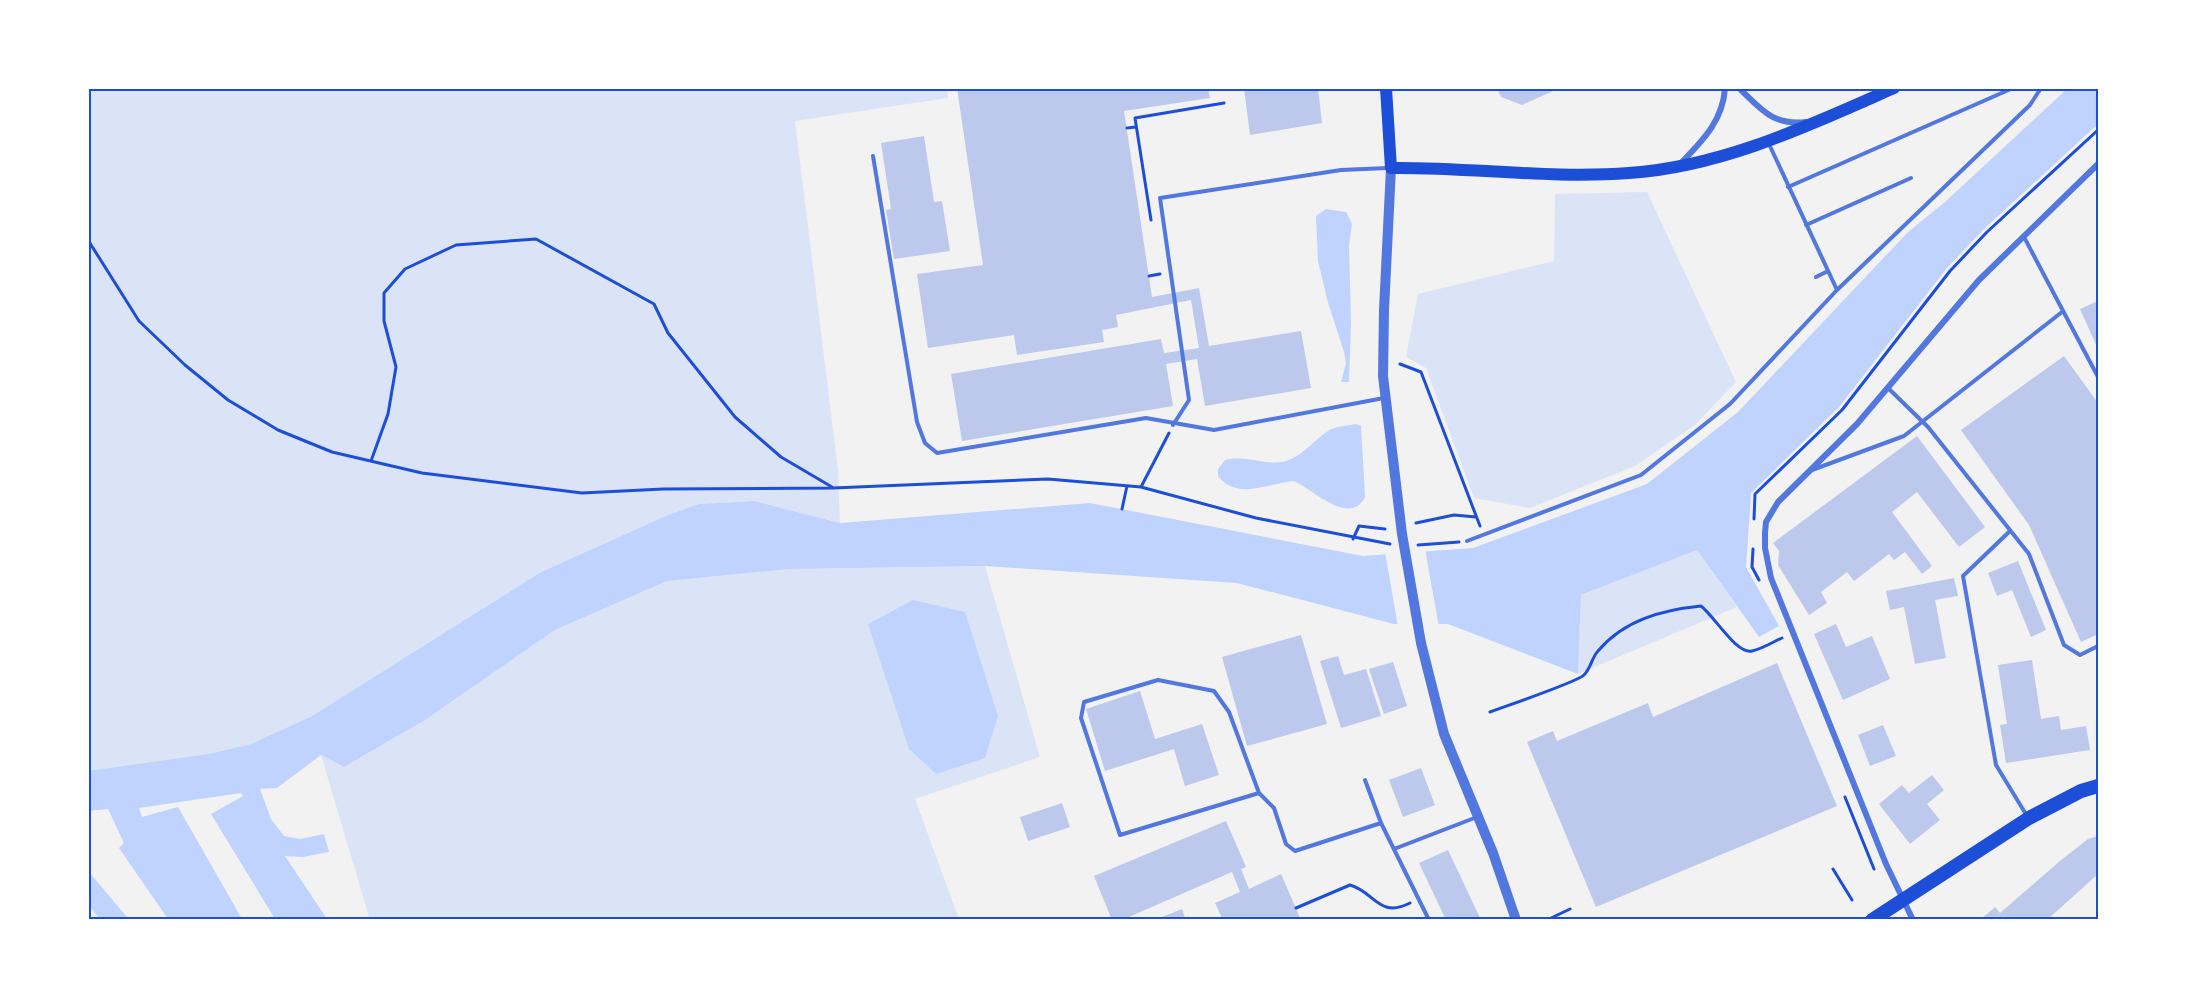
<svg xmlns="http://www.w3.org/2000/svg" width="2187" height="1008" viewBox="0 0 2187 1008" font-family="'Titillium Web',sans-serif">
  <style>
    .green { fill: #dbe4f7 }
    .water { fill: #bfd3fe }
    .pier { fill: #f2f2f2 }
    .building { fill: #bdc9ec }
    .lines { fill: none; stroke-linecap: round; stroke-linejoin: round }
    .path { stroke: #1d4ed8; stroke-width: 3 }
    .service { stroke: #5277de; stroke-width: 4 }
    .minor { stroke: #5277de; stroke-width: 6 }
    .tertiary { stroke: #5277de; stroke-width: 10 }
    .secondary { stroke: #1d4ed8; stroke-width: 12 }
    .primary { stroke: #1d4ed8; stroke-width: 14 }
    .neatline { fill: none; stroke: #1d4ed8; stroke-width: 2 }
  </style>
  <rect width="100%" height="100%" fill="#f2f2f2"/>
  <!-- green -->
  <path class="green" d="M88,89H947L948,98L795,121L838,470L840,523L754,501L699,504L668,515L541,572L312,716L251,744L208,754L89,771Z
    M1647,192L1736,382L1695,425L1635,466L1530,508L1474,498L1426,368L1406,357L1418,294L1554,261L1555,194Z
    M1697,550L1737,607L1578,674L1581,595Z
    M985,566L1040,757L915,799L959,919L370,920L321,755L344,767L425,720L555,630L667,581L790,569Z"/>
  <!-- water -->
  <path class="water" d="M2067,89H2098V124L1984,229L1947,268L1839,407L1751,493L1746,567L1779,626L1759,637L1697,550L1581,595L1578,674L1448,624H1394L1237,583L985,566L790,569L667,581L555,630L425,720L344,767L321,755L277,788L260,789L271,819L284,836L300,839L324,834L329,852L303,857L285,856L327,919H275L211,814L243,796L241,793L139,808L142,817L178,807L242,919H168L119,848L124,843L108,809L89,811L88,771L208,754L251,744L312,716L541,572L668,515L699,504L754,501L840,523L1090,503L1363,556L1473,548L1647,484L1738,412L1908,232L1945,202Z
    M1326,209L1346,212L1352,224L1349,245L1351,322L1349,382H1341L1346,363L1344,352L1327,299L1318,261L1316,216Z
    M1356,424L1361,426L1365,497C1350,527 1314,490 1294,481C1269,483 1237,501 1218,476V469L1225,460C1248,455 1262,465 1281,462C1299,460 1314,440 1328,431C1337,426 1346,426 1356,424Z
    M913,600L965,612L998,716L985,758L936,774L909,749L868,624Z
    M89,872L126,916L129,919H100L89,906Z"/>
  <!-- pier -->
  <path class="pier" d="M1425,549L1439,627H1398L1385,552Z"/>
  <!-- building -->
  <path class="building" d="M957,88H1208L1210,98L1124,111L1152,297L1199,288L1209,346L1301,331L1311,388L1205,406L1197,359L1166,364L1173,406L962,441L951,374L1161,339L1164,353L1199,348L1191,300L1116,315L1118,327L1102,330L1104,342L1017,355L1014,335L928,348L917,274L983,265Z
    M1244,88H1318L1322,123L1250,135Z
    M1497,88H1560L1522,105L1501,97Z
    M924,136L934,202L942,201L950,251L894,259L886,210L891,209L881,143Z
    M2098,301V349L2080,309Z
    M2064,356L2098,403V634L2081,642L2029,525L1961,430Z
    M1917,436L1985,527L1959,547L1917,492L1892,512L1932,566L1922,574L1905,552L1894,560L1889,554L1854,581L1847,572L1821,592L1827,603L1809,615L1778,565L1779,551L1773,543Z
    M2018,561L2046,630L2031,637L2012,590L1997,596L1988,573Z
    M1954,578L1958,596L1935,600L1946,658L1915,664L1904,607L1890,610L1886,591Z
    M1836,624L1846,647L1872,636L1890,679L1843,700L1814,634Z
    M1301,635L1327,724L1247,746L1222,657Z
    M1338,656L1344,675L1366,669L1381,716L1341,728L1320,661Z
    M2032,660L2041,719L2059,716L2061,730L2086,726L2090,750L2006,763L2000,725L2007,724L1998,665Z
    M1393,662L1407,706L1384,714L1369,669Z
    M1777,663L1837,806L1596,907L1527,742L1553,731L1557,741L1648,703L1653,717Z
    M1140,691L1155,739L1202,724L1219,775L1185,786L1174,749L1105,771L1086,709Z
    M1883,725L1896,756L1870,766L1858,735Z
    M1421,768L1435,805L1403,817L1389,780Z
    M1932,775L1944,790L1927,804L1940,820L1910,844L1879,804L1902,785L1909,793Z
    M1062,803L1070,827L1028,841L1020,817Z
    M1226,821L1246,867L1241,869L1249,889L1281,874L1301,920H1223L1215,903L1240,892L1232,872L1122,920H1112L1094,876Z
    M2098,836V874L2047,920H1980L1995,907L2000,913L2060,861L2088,839Z
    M1448,850L1481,920H1446L1419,863Z
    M1182,909L1186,920H1157V919Z"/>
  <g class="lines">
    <!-- path -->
    <path class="path" d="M1127,128L1136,127
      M1151,220L1135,118L1224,103
      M88,240L139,321L185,365L228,400L278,430L332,452L422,473L582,493L663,489L833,488L1048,479L1141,487L1256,518L1390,544
      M1149,276L1160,274
      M1400,364L1421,372L1480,526
      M371,461L388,414L396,367L384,321V293L405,269L456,245L536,239L654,304L668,333L735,417L781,457L832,487
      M1141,487L1169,433
      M1122,509L1127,486
      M1754,519L1755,494L1842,410L1950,271L1987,232L2098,130
      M1416,523L1454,515L1476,517
      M1353,539L1359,526L1385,529
      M1418,545L1459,542
      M1753,549L1752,567L1759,580
      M1490,712C1506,706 1577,682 1584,675C1591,668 1592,657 1598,651C1624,620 1662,610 1701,606C1715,617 1736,654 1752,651C1762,649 1773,642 1782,638
      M1845,797L1874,869
      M1833,869L1852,900
      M1296,908L1350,885C1375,892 1379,919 1410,903
      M1547,920L1570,909"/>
    <!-- service -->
    <path class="service" d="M1769,144L1837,290
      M873,156L917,422L925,443L937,453L1146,418L1214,430L1384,398
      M1788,187L2013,88
      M1806,225L1911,178
      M2024,237L2098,377
      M1816,277L1828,271
      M1888,388L1928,427L2029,554L2064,645L2080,655L2098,646
      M1173,425L1189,400L1160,198L1341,170L1387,168
      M1812,470L1904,436L2062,312
      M2010,531L1963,576L1996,765L2027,816
      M1467,541L1641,475L1730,404L1837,290L2030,105L2041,88
      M1365,780L1381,823L1429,920
      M1259,793L1229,712L1214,691L1158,680L1084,702L1081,718L1120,835L1259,793L1274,808L1286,844L1295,851L1381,823
      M1394,849L1477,817"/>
    <!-- minor -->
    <path class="minor" d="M1739,88C1761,109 1773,126 1806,122
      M1681,163C1702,141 1723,121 1725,88
      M1913,920L1886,864L1771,578L1765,548V533L1766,522L1778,502L1857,424L1979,280L2098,164"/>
    <!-- tertiary -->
    <path class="tertiary" d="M1391,168L1384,310L1383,376L1402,534L1421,643L1444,734L1493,853L1516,920"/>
    <!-- secondary -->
    <path class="secondary" d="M1386,88L1391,168C1470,167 1550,179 1629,173C1722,167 1810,125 1894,88"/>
    <!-- primary -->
    <path class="primary" d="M1872,920L2029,818L2081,791L2098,786"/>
  </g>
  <!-- border -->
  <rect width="2187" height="1008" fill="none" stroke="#ffffff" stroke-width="180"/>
  <rect x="90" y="90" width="2007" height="828" class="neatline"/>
</svg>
